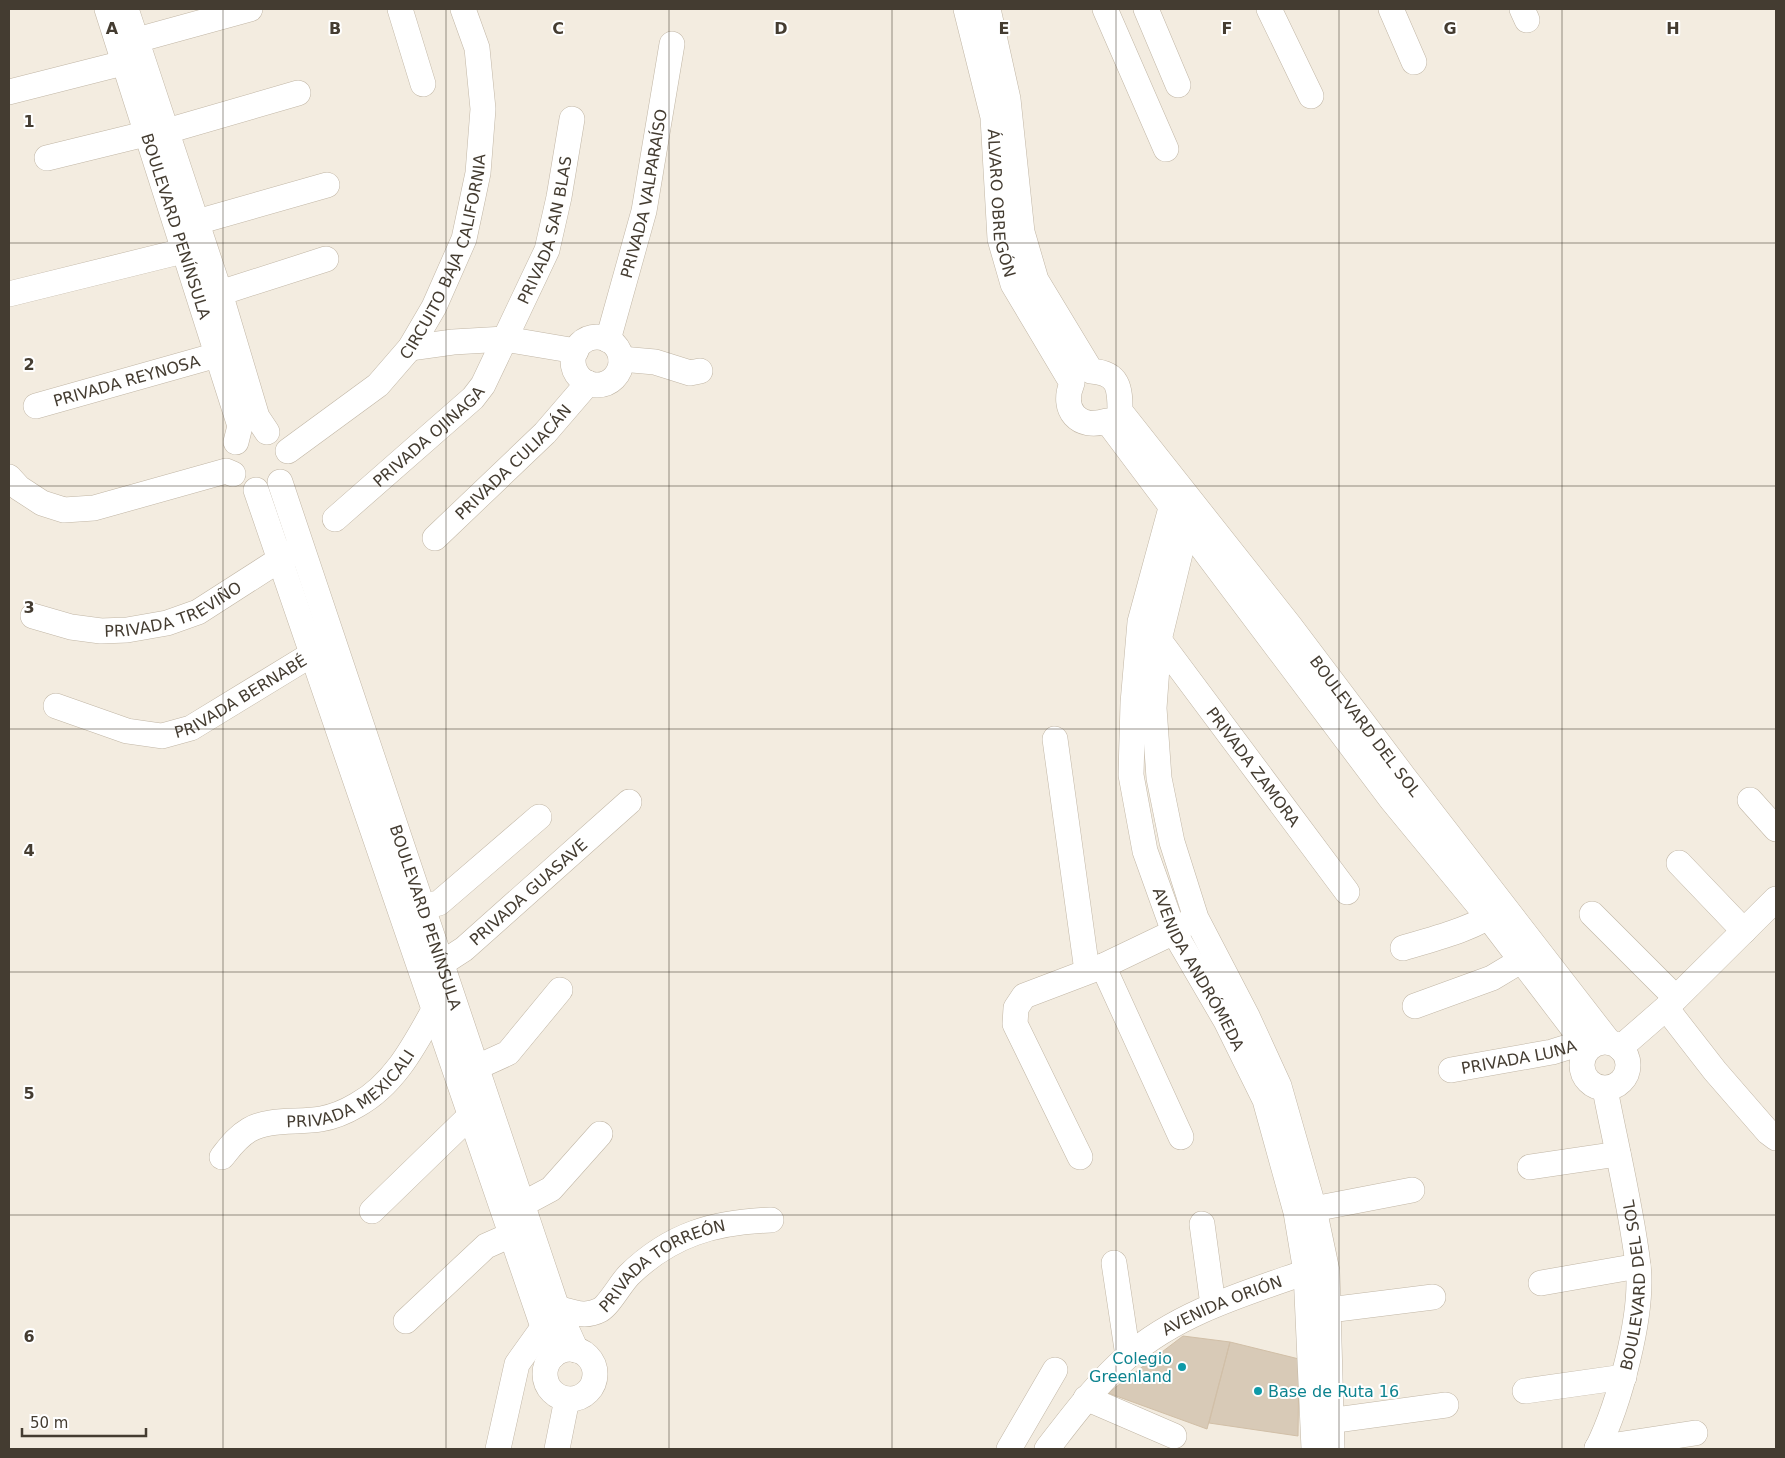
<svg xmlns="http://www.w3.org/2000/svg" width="1785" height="1458" viewBox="0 0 1785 1458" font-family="'DejaVu Sans',sans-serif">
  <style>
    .building { fill: #d8cab7; stroke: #d1bfa7 }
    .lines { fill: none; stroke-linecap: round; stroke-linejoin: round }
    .minor-casing { stroke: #c1b6a5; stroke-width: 26 }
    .minor { stroke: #fff; stroke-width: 25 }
    .grid { fill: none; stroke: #443c31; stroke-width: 1; stroke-opacity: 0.55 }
    .culture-dot { fill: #0f9aa8; stroke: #fff; stroke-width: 2 }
    .labels { text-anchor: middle; stroke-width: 4; stroke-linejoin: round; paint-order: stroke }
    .street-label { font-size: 16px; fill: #443c31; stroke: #fff }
    .culture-label { font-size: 16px; fill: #0d838f; stroke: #fff; text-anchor: end }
    .grid-label { font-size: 16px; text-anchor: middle; font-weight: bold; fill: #443c31; stroke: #fff; stroke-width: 4; stroke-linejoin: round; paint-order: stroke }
  </style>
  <rect width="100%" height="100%" fill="#f3ece0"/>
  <!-- building -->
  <path class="building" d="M1183,1336L1230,1342L1207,1429L1108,1393Z
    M1230,1342L1299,1359L1298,1436L1209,1423Z"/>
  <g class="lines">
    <defs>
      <g id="minor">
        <path id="s1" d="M107,9L240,426L236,442"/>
        <path d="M126,9L220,293L257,417L267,432"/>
        <path d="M400,9L423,84"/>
        <path id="s2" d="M966,9L993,117L1000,239L1013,284L1072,383C1061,410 1078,430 1107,421L1391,799L1489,918L1588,1048"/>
        <path id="s3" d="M988,9L1008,99L1022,232L1036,280L1091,371C1119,373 1120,388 1120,411L1290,626L1404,777L1609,1042"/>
        <path d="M1105,9L1166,149"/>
        <path d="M1146,9L1178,85"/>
        <path d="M1269,9L1311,96"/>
        <path d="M1391,9L1414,62"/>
        <path d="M1522,9L1527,20"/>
        <path d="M137,40L250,9"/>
        <path d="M9,92L139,59"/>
        <path d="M167,131L298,93"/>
        <path d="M47,158L145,134"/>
        <path d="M197,222L327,185"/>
        <path d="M220,293L326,259"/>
        <path d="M9,294L199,247"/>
        <circle cx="597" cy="361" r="24"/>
        <path id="s4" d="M608,340L644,211L672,44"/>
        <path d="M410,348L453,342L505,339L576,351"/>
        <path d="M621,359L655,362L690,373L700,371"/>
        <path id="s5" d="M36,406L217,355"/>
        <path id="s6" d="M288,451L378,385L410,348L434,307L464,239L478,173L483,109L477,48L463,9"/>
        <path d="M9,477L19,488L42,503L64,510L94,508L226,471L233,474"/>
        <path id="s7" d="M280,482L557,1308L576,1350"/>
        <path d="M256,490L553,1356"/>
        <path id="s8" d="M1176,498L1171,508L1140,622L1133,703L1131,775L1145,851L1174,932L1226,1021L1265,1100L1296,1212L1306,1272L1314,1449"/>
        <path id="s9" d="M335,519L473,398L483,385L547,250L559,197L572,119"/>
        <path d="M1191,520L1186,529L1159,640L1154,708L1159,778L1172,842L1196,918L1247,1016L1279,1086L1314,1209L1327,1271L1332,1449"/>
        <path id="s10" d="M435,538L545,433L588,383"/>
        <path id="s11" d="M33,616L71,627L101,631L127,630L167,623L198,612L293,551"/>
        <path id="s12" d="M1159,640L1347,892"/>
        <path id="s13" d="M56,706L127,731L162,736L191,728L327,645"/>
        <path d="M1055,739L1087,971"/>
        <path d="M1750,800L1776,829"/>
        <path d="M1679,863L1744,931"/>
        <path d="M423,907L439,903L539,817"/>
        <path d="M1592,914L1676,998"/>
        <path d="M1403,948C1436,938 1472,930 1501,909"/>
        <path d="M1103,966L1181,1137"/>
        <path id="s14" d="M427,973L464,949L629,802"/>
        <path d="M1415,1006L1492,978L1522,960"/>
        <path d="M1666,1008L1715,1071L1768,1132L1776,1138"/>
        <circle cx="1605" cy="1065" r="23"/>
        <path d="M1620,1048L1666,1008L1776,899"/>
        <path id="s15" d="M1451,1070L1552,1052L1584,1042"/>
        <path d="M462,1074L508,1053L560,990"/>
        <path id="s16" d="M222,1157C230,1147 237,1137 249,1130C269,1118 298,1123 321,1119C332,1117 347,1111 357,1105C397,1083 417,1040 439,1001"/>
        <path d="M1080,1157L1015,1024L1016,1008L1024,996L1103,966L1174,932L1187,923"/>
        <path d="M1530,1167L1618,1154"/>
        <path d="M372,1211L471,1115L478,1102"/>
        <path d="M1298,1212L1412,1190"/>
        <path d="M1202,1224L1213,1305"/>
        <path d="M1114,1263L1128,1356"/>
        <path d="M1541,1283L1638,1266"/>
        <path d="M1329,1310L1433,1297"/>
        <path d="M406,1321L486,1246L511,1235L523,1204L551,1189L600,1134"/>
        <circle cx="570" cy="1374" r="25"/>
        <path d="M1525,1391L1624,1377"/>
        <path d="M1086,1398L1174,1436"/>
        <path d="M1314,1423L1446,1405"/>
        <path d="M1597,1448L1695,1433"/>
        <path id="s17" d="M498,1449L517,1364L557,1308C573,1312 585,1318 600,1310C609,1305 621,1283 629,1275C671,1234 715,1222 771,1220"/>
        <path d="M557,1449L567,1399"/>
        <path d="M1009,1449L1055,1370"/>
        <path id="s18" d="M1047,1449C1072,1417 1096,1384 1127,1357C1178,1313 1243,1294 1306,1272L1322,1271"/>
        <path id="s19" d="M1597,1449C1619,1405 1644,1314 1638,1265C1631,1206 1616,1147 1605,1089"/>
      </g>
    </defs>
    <!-- minor casing -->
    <use href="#minor" class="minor-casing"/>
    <!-- minor -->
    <use href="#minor" class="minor"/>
  </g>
  <!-- grid -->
  <path class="grid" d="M223,9V1449M446,9V1449M669,9V1449M892,9V1449M1116,9V1449M1339,9V1449M1562,9V1449M9,243H1776M9,486H1776M9,729H1776M9,972H1776M9,1215H1776"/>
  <!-- markers -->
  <g class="culture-dot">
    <circle cx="1182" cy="1367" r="5"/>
    <circle cx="1258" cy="1391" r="5"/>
  </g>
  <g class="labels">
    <!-- street labels -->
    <g class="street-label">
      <text dy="6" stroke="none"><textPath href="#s4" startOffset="151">PRIVADA VALPARAÍSO</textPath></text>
      <text dy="6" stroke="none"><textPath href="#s2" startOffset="198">ÁLVARO OBREGÓN</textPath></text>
      <text dy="6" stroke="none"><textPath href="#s1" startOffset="228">BOULEVARD PENÍNSULA</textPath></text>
      <text dy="6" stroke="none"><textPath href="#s9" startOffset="368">PRIVADA SAN BLAS</textPath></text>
      <text dy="6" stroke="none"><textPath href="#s6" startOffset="259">CIRCUITO BAJA CALIFORNIA</textPath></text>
      <text dy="6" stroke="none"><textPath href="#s5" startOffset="94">PRIVADA REYNOSA</textPath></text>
      <text dy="6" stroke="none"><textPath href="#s9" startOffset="125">PRIVADA OJINAGA</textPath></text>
      <text dy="6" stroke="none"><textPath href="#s10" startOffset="109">PRIVADA CULIACÁN</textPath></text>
      <text dy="6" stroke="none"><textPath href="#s11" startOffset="146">PRIVADA TREVIÑO</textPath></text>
      <text dy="6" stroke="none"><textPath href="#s13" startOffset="199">PRIVADA BERNABÉ</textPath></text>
      <text dy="6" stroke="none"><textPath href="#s3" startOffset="839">BOULEVARD DEL SOL</textPath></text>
      <text dy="6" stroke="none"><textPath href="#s12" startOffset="158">PRIVADA ZAMORA</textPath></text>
      <text dy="6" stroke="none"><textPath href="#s14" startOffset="130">PRIVADA GUASAVE</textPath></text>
      <text dy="6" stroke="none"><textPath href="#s7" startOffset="459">BOULEVARD PENÍNSULA</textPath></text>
      <text dy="6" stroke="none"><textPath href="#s8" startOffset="490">AVENIDA ANDRÓMEDA</textPath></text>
      <text dy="6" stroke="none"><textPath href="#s15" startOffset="69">PRIVADA LUNA</textPath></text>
      <text dy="6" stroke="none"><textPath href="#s16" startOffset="152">PRIVADA MEXICALI</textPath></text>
      <text dy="6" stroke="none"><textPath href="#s17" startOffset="279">PRIVADA TORREÓN</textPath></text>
      <text dy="6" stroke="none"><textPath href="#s19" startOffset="170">BOULEVARD DEL SOL</textPath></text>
      <text dy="6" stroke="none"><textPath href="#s18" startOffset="231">AVENIDA ORIÓN</textPath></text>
    </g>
    <!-- culture labels -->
    <g class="culture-label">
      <text x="1172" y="1364">Colegio<tspan x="1172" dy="18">Greenland</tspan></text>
      <text x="1268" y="1397" text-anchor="start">Base de Ruta 16</text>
    </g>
  </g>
  <g class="grid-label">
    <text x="112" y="34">A</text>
    <text x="335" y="34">B</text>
    <text x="558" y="34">C</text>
    <text x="781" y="34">D</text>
    <text x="1004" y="34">E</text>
    <text x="1227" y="34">F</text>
    <text x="1450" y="34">G</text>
    <text x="1673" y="34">H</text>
    <text x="29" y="127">1</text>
    <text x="29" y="370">2</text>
    <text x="29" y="613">3</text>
    <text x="29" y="856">4</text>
    <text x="29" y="1099">5</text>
    <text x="29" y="1342">6</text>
  </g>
  <!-- border -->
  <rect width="1785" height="1458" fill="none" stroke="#443c31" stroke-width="20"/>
  <!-- scale -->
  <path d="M22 1428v8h124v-8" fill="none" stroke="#443c31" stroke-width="2.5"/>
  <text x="30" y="1428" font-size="15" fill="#443c31" stroke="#ffffff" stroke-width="4" paint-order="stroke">50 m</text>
</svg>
